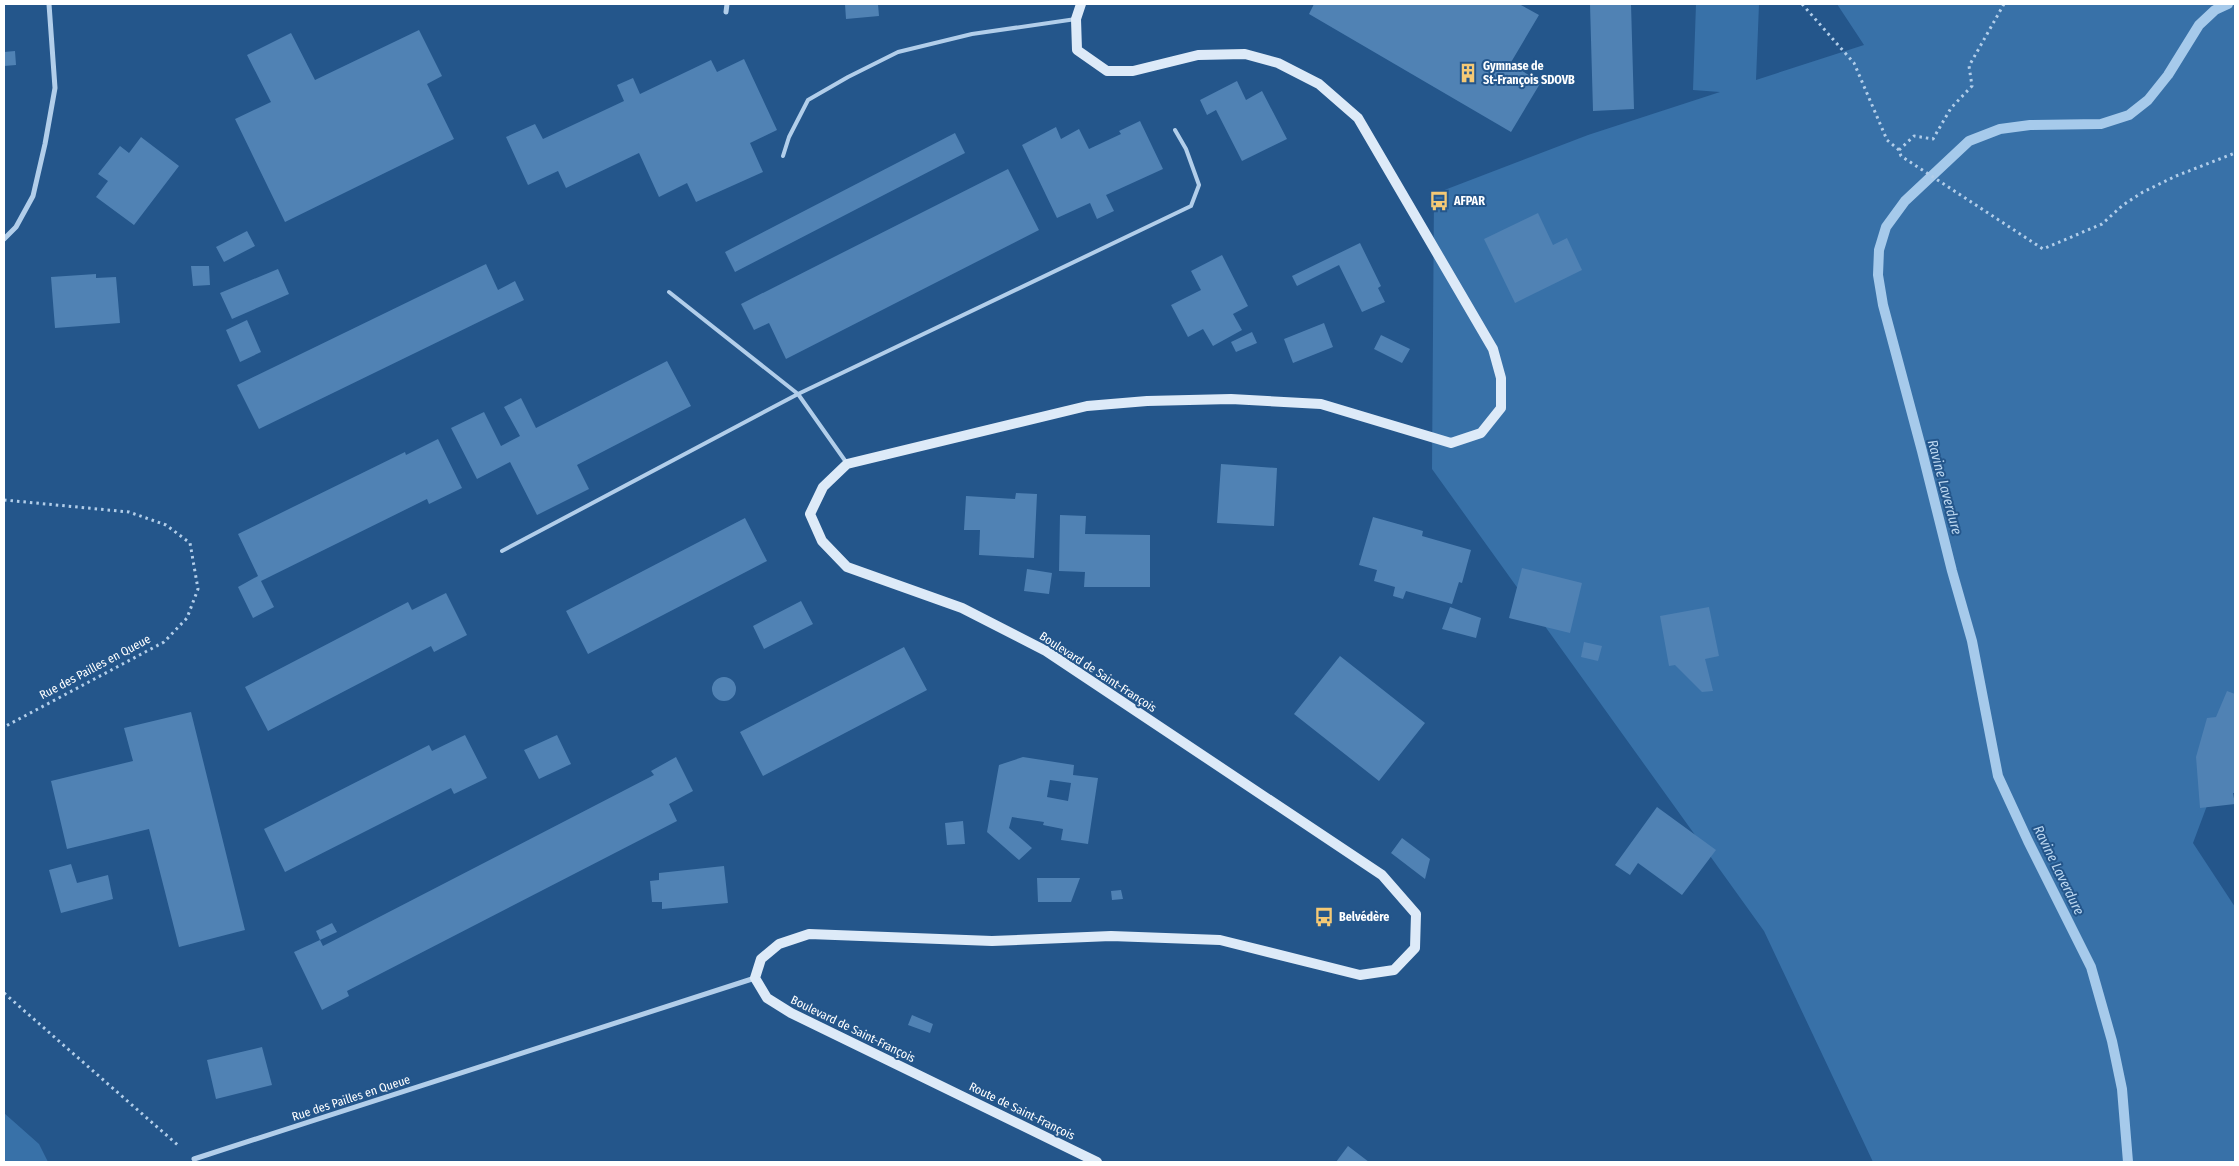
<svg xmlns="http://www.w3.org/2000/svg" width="2239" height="1166" viewBox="0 0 2239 1166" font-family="'Fira Sans Condensed',sans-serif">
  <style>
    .green { fill: #3871a8 }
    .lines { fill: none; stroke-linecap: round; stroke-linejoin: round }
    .stream { stroke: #a6caeb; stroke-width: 10 }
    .building { fill: #5082b4; fill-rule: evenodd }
    .path { stroke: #b2ceea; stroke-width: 3; stroke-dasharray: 2.5 4; stroke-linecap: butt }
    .service { stroke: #b2ceea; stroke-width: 4 }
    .minor { stroke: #b2ceea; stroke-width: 5 }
    .secondary { stroke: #ddeaf8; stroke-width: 10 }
    .labels { text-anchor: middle; stroke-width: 4; stroke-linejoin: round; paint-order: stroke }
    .poi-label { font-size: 12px; font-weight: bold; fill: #fff; stroke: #24568b; text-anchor: start }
    .street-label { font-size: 12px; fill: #fff; stroke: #24568b }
    .water-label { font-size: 14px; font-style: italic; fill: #bdd8f1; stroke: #24568b }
  </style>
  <rect width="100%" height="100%" fill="#24568b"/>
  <!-- green -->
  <path class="green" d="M1696,4H1759L1756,80L1864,45L1837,4H2235V731L2193,843L2235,907V1162H1873L1764,931L1432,469L1434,194L1588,135L1720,92L1693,90Z
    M4,1113L39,1144L48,1162H4Z"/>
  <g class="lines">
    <!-- stream -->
    <path class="stream" d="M2128,1162L2122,1089L2112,1041L2091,967L2028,841L1998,776L1972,641L1952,571L1922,451L1883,305L1878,275L1879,250L1886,227L1905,201L1969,141L2000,129L2030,125L2101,124L2129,115L2148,100L2168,75L2199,25L2215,10L2228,4"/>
  </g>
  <!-- building -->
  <path class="building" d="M845,4H878L879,16L846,19Z
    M1314,4H1519L1539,15L1510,64L1541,82L1511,132L1309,14Z
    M1590,4H1631L1634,109L1593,111Z
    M419,30L442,76L427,84L454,139L285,222L235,119L271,102L247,55L291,33L315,80Z
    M15,51L16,65L4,66V52Z
    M744,59L777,130L750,143L763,172L696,202L687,183L659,197L639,153L566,188L558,171L528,185L506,137L535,124L543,139L624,101L617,85L633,78L640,94L711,60L717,72Z
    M1237,81L1246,100L1262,91L1287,139L1242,161L1216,110L1207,115L1200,100Z
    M1140,121L1163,169L1106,195L1114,211L1097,219L1090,203L1057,218L1022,145L1056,127L1061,139L1079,129L1089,149L1121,134L1119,131Z
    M955,133L965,153L735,272L725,252Z
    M141,137L179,166L134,225L96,197L108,181L98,174L120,146L129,153Z
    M1008,169L1039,230L786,359L769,323L754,330L741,304Z
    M1538,213L1553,245L1567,238L1582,270L1515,303L1484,239Z
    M247,231L255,246L224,262L216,247Z
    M1360,243L1381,286L1378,288L1385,302L1362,312L1339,265L1297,286L1292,276Z
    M1222,255L1248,306L1233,314L1242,330L1213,346L1203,329L1188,337L1171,305L1201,290L1191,271Z
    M486,264L498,290L515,281L524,300L259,429L237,385Z
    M191,266H209L210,285L193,286Z
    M278,269L289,294L232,319L220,293Z
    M96,274V278L116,277L120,323L55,328L51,277Z
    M247,320L261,352L240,362L226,330Z
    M1324,323L1333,347L1293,363L1284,339Z
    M1252,332L1257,343L1236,352L1231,342Z
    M1381,335L1410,349L1402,363L1374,349Z
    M667,361L691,406L577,465L589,489L537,515L510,462L477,479L451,428L484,412L501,446L520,436L504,407L521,398L536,428Z
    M438,439L462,488L429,504L427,499L261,581L274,607L253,618L238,587L258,576L238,534L405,452L406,455Z
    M1221,464L1277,468L1274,526L1217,523Z
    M1016,493L1037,494L1034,558L979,555L980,530H964L966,496L1015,499Z
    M1060,515L1086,516L1085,534L1150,535V587H1084L1085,572L1059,571Z
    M1373,517L1423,531L1422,536L1471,550L1462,583L1459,582L1452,604L1406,591L1403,599L1393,596L1395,587L1374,581L1377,570L1359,565Z
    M745,518L767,561L588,654L566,611Z
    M1522,568L1582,583L1570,633L1509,618Z
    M1027,569L1052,573L1049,594L1024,591Z
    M446,593L467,635L434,652L431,646L268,731L245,687L408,602L412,610Z
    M801,601L813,624L764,649L753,626Z
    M1450,607L1481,618L1476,638L1442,629Z
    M1709,607L1719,656L1705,659L1713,691L1702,692L1675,665L1669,666L1660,616Z
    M1584,642L1602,646L1598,661L1581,657Z
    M904,647L927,690L763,776L740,732Z
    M1340,656L1425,723L1379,781L1294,714Z
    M712 689a12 12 0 1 1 24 0a12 12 0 1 1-24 0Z
    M2227,691L2235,694V793H2233L2235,804L2200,808L2196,757L2207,718L2216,717Z
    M191,712L245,930L179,947L149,829L67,849L51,781L133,761L124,728Z
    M465,735L487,778L454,794L451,788L285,872L264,829L429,745L432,751Z
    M557,735L571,764L539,779L524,750Z
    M676,757L693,791L669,804L677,821L347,991L349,996L322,1010L294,952L320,940L323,946L654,775L651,771Z
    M1023,757L1074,765L1073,775L1098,778L1088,844L1061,840L1063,829L1043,825L1044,822L1012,817L1009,828L1032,848L1019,860L987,832L999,765ZM1050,780L1071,783L1068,801L1047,797Z
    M1657,807L1716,850L1682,895L1638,863L1630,875L1615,865Z
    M963,821L965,844L947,845L945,823Z
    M1402,838L1430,859L1425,879L1391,853Z
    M71,864L77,883L108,875L113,899L61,913L49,870Z
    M724,866L728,903L662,909V902H652L650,881L659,880V873Z
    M1037,878H1080L1071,902H1038Z
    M1121,890L1123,899L1112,900L1111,891Z
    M332,923L337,932L320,940L316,931Z
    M912,1015L933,1024L930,1033L908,1025Z
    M262,1047L272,1085L216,1099L207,1060Z
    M1348,1146L1369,1162H1336Z"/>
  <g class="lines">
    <!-- path -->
    <path class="path" d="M1802,4L1854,63L1887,140L1899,150L1901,156L2043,249L2102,224L2123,205L2143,192L2176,176L2235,153
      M1899,150L1914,136L1933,139L1951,108L1972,86L1969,66L2004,4
      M4,500L129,512L166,525L190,543L198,589L187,618L164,642L4,727
      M4,993L180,1147"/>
    <!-- service -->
    <path class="service" d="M783,156L789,137L808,100L848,77L898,52L972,34L1076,19
      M669,292L798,394L846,462
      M502,551L798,394L1191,206L1199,185L1186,149L1175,130"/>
    <!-- minor -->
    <path class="minor" d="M726,12L727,4
      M4,239L16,227L33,196L45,144L55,88L49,4
      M194,1159L755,978"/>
    <!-- secondary -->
    <path class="secondary" d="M1081,4L1076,19L1077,50L1107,71H1133L1198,55L1245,54L1278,63L1319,84L1358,118L1493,349L1501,378V408L1481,433L1451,443L1321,404L1231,399L1147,401L1087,406L847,464L823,487L810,514L822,541L847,567L962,608L1046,651L1382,875L1416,914L1415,948L1394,970L1360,975L1220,940L1111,936L992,941L809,934L779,944L761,959L755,978L767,998L791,1013L1097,1162"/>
  </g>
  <!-- icons -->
  <defs>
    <symbol id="building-bare" viewBox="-9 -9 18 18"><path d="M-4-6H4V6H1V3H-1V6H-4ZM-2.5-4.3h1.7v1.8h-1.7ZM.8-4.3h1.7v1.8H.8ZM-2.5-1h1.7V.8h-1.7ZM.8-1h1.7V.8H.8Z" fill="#f5c975" stroke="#24568b" stroke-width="2.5" paint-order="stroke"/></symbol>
    <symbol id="bus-bare" viewBox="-9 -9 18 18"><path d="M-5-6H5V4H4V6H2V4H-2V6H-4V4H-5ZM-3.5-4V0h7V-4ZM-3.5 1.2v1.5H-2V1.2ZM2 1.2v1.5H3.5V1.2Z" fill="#f5c975" stroke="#24568b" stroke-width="2.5" paint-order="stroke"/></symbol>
  </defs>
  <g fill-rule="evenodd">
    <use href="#building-bare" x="1454" y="59" width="28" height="28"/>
    <use href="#bus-bare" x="1425" y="187" width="28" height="28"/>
    <use href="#bus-bare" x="1310" y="903" width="28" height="28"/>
  </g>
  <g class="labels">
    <!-- poi labels -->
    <g class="poi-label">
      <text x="1483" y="70">Gymnase de<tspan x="1483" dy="14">St-François SDOVB</tspan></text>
      <text x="1454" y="205">AFPAR</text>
      <text x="1339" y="921">Belvédère</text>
    </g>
    <!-- street labels -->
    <g class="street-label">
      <text transform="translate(95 667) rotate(-28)" y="4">Rue des Pailles en Queue</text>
      <text transform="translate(1098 672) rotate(33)" y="4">Boulevard de Saint-François</text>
      <text transform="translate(853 1029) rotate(26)" y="4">Boulevard de Saint-François</text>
      <text transform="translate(351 1098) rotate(-18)" y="4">Rue des Pailles en Queue</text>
      <text transform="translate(1022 1111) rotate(26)" y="4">Route de Saint-François</text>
    </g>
    <!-- water labels -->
    <g class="water-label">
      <text transform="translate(1945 487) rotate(75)" y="5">Ravine Laverdure</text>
      <text transform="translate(2059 870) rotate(64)" y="5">Ravine Laverdure</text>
    </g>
  </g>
  <!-- border -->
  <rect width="2239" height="1166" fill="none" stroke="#ffffff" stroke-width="10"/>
</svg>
